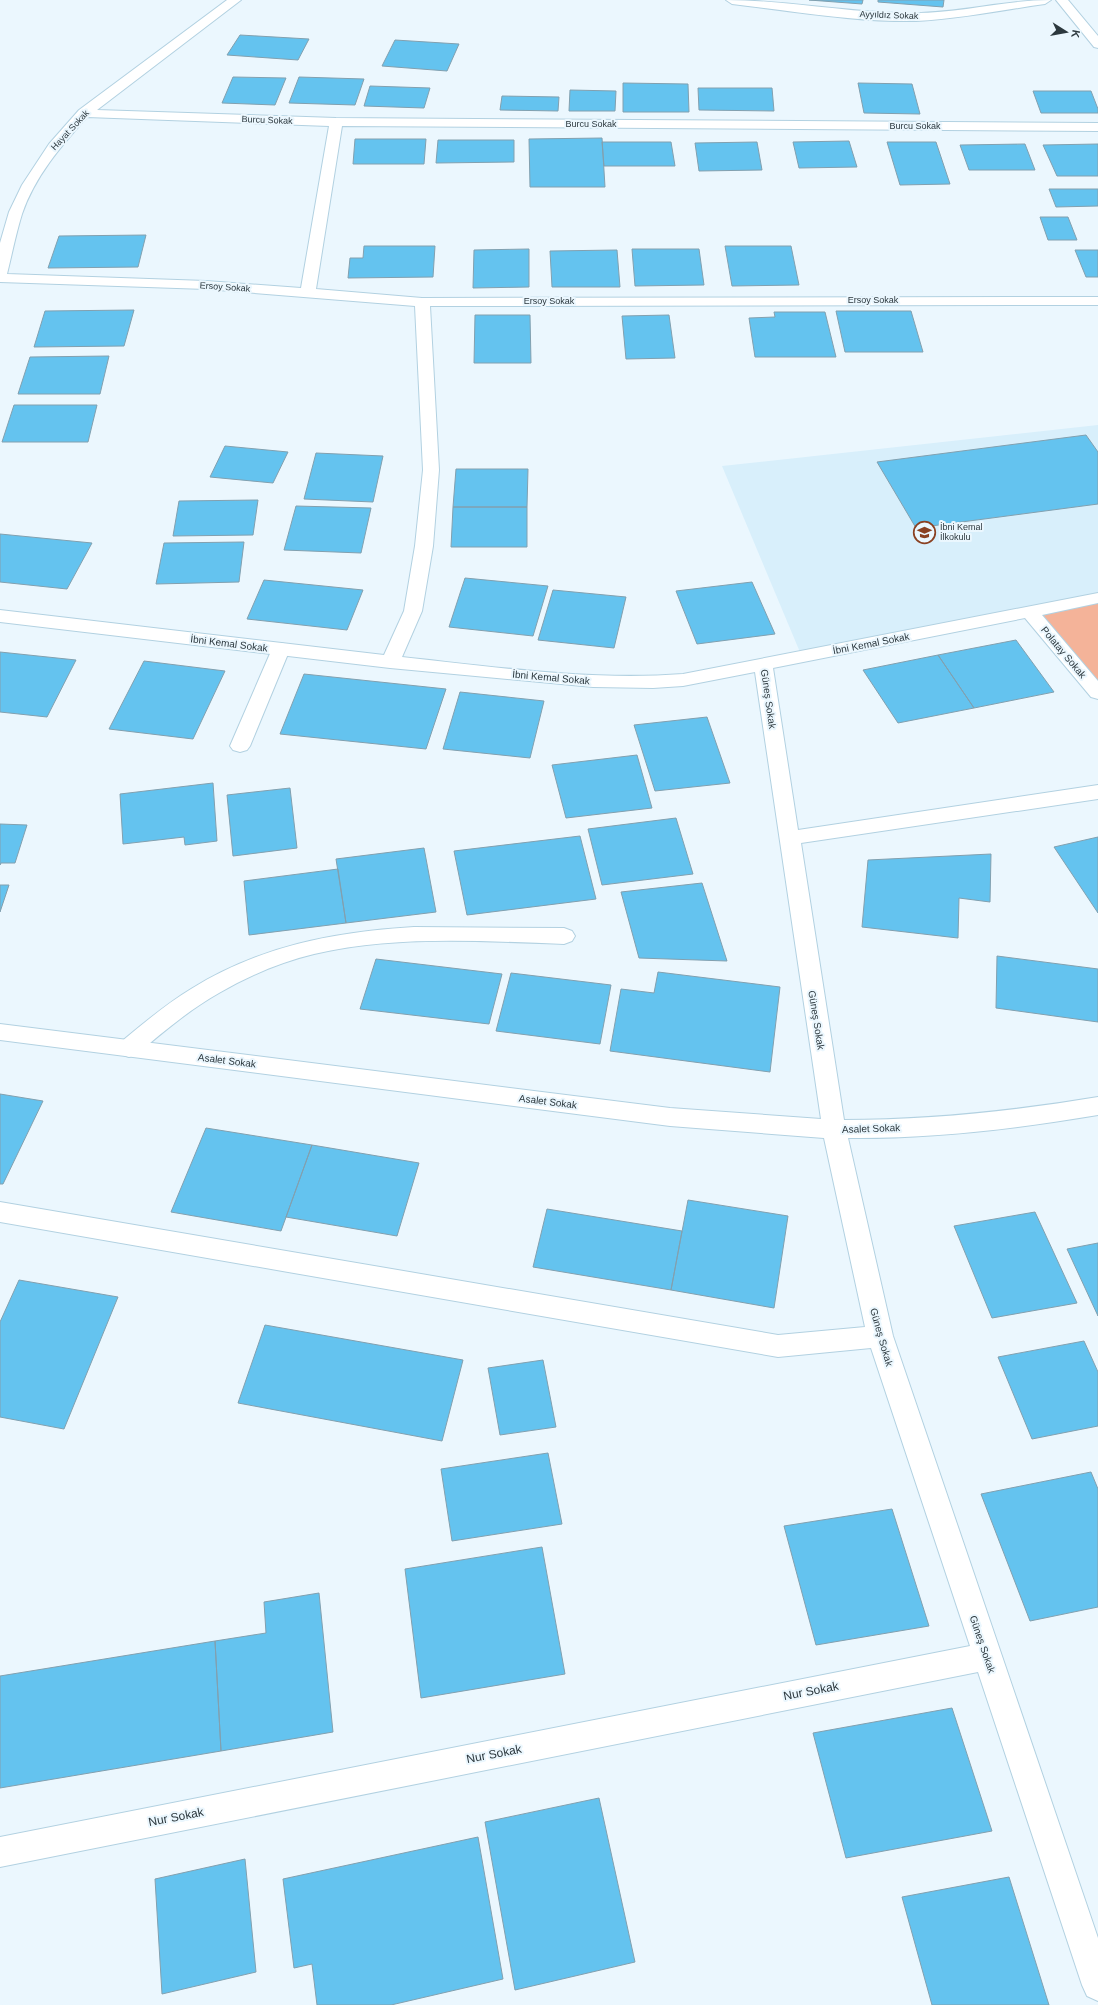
<svg xmlns="http://www.w3.org/2000/svg" width="1098" height="2005" viewBox="0 0 1098 2005" font-family="Helvetica,sans-serif">
  <style>
    .built { fill: #d8effb }
    .green { fill: #f4b399 }
    .building { fill: #64c3ef; stroke: #82a0af }
    .lines { fill: none; stroke-linecap: round; stroke-linejoin: round }
    .service-casing { stroke: #b2d1e1; stroke-width: 2 }
    .minor-casing { stroke: #b2d1e1; stroke-width: 2 }
    .service { fill: #fff; fill-rule: evenodd }
    .minor { fill: #fff; fill-rule: evenodd }
    .labels { text-anchor: middle; stroke-width: 4; stroke-linejoin: round; paint-order: stroke }
    .far-street-label { font-size: 9px; fill: #2c383e; stroke: #ebf7fe }
    .far-poi-label { font-size: 9px; fill: #2c383e; stroke: #ebf7fe; text-anchor: start }
    .street-label { font-size: 10px; fill: #2c383e; stroke: #ebf7fe }
    .near-street-label { font-size: 12px; fill: #2c383e; stroke: #ebf7fe }
  </style>
  <rect width="100%" height="100%" fill="#ebf7fe"/>
  <!-- built -->
  <path class="built" d="M1098,425V598L802,657L722,466Z"/>
  <!-- green -->
  <path class="green" d="M1098,598V693L1030,612Z"/>
  <!-- building -->
  <path class="building" d="M809,0H863L862,4Z
    M878,0H944L943,7L878,2Z
    M240,35L309,39L298,60L227,55Z
    M395,40L459,44L447,71L382,66Z
    M233,77L286,78L275,105L222,103Z
    M299,77L364,79L355,105L289,103Z
    M623,83L688,84L689,112H623Z
    M858,83L912,84L920,114L864,113Z
    M370,86L430,88L424,108L364,106Z
    M698,88H772L774,111L699,110Z
    M570,90L616,91L615,111H569Z
    M1033,91H1091L1098,109V113H1041Z
    M502,96L559,97L558,111L500,110Z
    M602,138L605,187H530L529,139Z
    M355,139H426L424,164H353Z
    M438,140H514V162L436,163Z
    M849,141L857,167L799,168L793,142Z
    M602,142H671L675,166H604Z
    M757,142L762,170L699,171L695,143Z
    M887,142H936L950,184L900,185Z
    M1025,144L1035,170H969L960,145Z
    M1098,144V176H1057L1043,145Z
    M1049,189H1098V206L1056,207Z
    M1040,217H1068L1077,240H1048Z
    M146,235L138,267L48,268L59,236Z
    M364,246H435L433,277L348,278L350,258H363Z
    M725,246H791L799,285L732,286Z
    M529,249V287L473,288L474,250Z
    M632,249H699L704,285L635,286Z
    M617,250L620,287H552L550,251Z
    M1075,250H1098V277H1086Z
    M134,310L124,346L34,347L45,311Z
    M836,311H911L923,352H845Z
    M774,312H825L836,357H755L749,318L775,317Z
    M475,315H530L531,363H474Z
    M669,315L675,358L626,359L622,316Z
    M109,356L100,394H18L30,357Z
    M14,405H97L88,442H2Z
    M1086,435L1098,452V504L916,528L877,462Z
    M225,446L288,452L273,483L210,477Z
    M316,453L383,456L373,502L304,499Z
    M456,469H528L527,507H453Z
    M258,500L253,535L173,536L179,501Z
    M296,506L371,508L361,553L284,550Z
    M453,507H527V547H451Z
    M0,534L92,543L67,589L0,582Z
    M244,542L239,582L156,584L164,543Z
    M465,578L548,586L533,636L449,627Z
    M264,580L363,590L347,630L247,619Z
    M752,582L775,634L697,644L676,591Z
    M553,590L626,597L614,648L538,640Z
    M1016,640L1054,692L974,708L938,655Z
    M0,652L76,660L47,717L0,712Z
    M938,655L974,708L898,723L863,670Z
    M144,661L225,671L193,739L109,729Z
    M304,674L446,689L426,749L280,734Z
    M460,692L544,701L530,758L443,749Z
    M707,717L730,783L655,791L634,725Z
    M637,755L652,808L566,818L552,765Z
    M213,783L217,841L185,845L184,837L123,844L120,794Z
    M290,788L297,848L233,856L227,795Z
    M676,818L693,874L602,885L588,829Z
    M0,824L27,825L15,863H1L0,865Z
    M580,836L596,899L467,915L454,851Z
    M1098,837V913L1054,847Z
    M424,848L436,912L346,923L336,859Z
    M991,854L990,902L959,898L958,938L862,927L868,860Z
    M338,869L346,923L249,935L244,881Z
    M702,883L727,961L639,958L621,892Z
    M0,885H9L0,912Z
    M997,956L1098,969V1022L996,1008Z
    M376,959L502,974L489,1024L360,1009Z
    M658,972L780,987L770,1072L610,1051L621,989L654,993Z
    M511,973L611,985L600,1044L496,1031Z
    M0,1094L43,1101L3,1184H0Z
    M206,1128L312,1145L281,1231L171,1212Z
    M312,1145L419,1163L397,1236L286,1217Z
    M688,1200L788,1216L774,1308L671,1290Z
    M547,1209L682,1231L671,1290L533,1267Z
    M1035,1212L1077,1303L992,1318L954,1226Z
    M1098,1243V1316L1067,1249Z
    M19,1280L118,1297L64,1429L0,1417V1322Z
    M265,1325L463,1360L442,1441L238,1403Z
    M1084,1341L1098,1372V1426L1032,1439L998,1357Z
    M543,1360L556,1427L500,1435L488,1368Z
    M548,1453L562,1524L452,1541L441,1469Z
    M1091,1472L1098,1489V1607L1030,1621L981,1494Z
    M892,1509L929,1626L816,1645L784,1526Z
    M542,1547L565,1674L421,1698L405,1569Z
    M319,1593L333,1732L221,1751L215,1641L266,1633L264,1602Z
    M215,1641L221,1751L0,1788V1676Z
    M952,1708L992,1831L846,1858L813,1733Z
    M599,1798L635,1962L515,1990L485,1822Z
    M478,1837L503,1979L391,2005H317L312,1964L294,1968L283,1879Z
    M245,1859L256,1972L162,1994L155,1879Z
    M1009,1877L1049,2005H932L902,1897Z"/>
  <g class="lines">
    <defs>
      <path id="service" d="M281,643L288,645L290,649L250,746L247,750L240,752L233,750L230,746L272,649L274,645Z
        M414,927L564,928L572,931L575,936L572,941L564,944C482,941 395,935 314,954C281,962 248,976 219,993C189,1010 163,1032 137,1054L129,1057L121,1054L118,1048L121,1042C144,1023 166,1004 191,989C260,946 334,932 414,927Z"/>
      <path id="minor" d="M227,0H241L97,110L336,118L1098,123V131L342,126L316,289L422,298L1098,297V305L430,306L439,470L433,546L422,611L402,657C495,667 589,681 683,674L1098,593V603L1042,615L1098,681V699L1091,697L1025,618L773,668L798,830L1098,785V799L801,843L844,1120C930,1120 1014,1111 1098,1097V1115C1015,1129 932,1139 848,1138L893,1336L1098,1938V2001L1087,1996L1082,1985L978,1672L0,1867V1837L970,1646L871,1348L778,1357L0,1222V1202L778,1335L865,1327L824,1138L670,1126L0,1040V1024L670,1108L821,1119L755,672L683,686L653,688L593,687L390,668L0,622V610L384,655L404,611L415,546L423,470L415,306L206,289L0,282V243L9,212L22,185L49,144L79,110ZM87,117L329,126L301,288L206,281L7,274C12,254 16,233 22,214C35,176 61,146 87,117Z
        M726,0C789,0 851,14 915,13C961,13 1005,0 1051,0L1045,4C1002,10 959,19 916,21C854,22 793,11 732,4Z
        M1056,0H1068L1098,36V48L1094,47Z"/>
    </defs>
    <!-- service casing -->
    <use href="#service" class="service-casing"/>
    <!-- minor casing -->
    <use href="#minor" class="minor-casing"/>
    <!-- service -->
    <use href="#service" class="service"/>
    <!-- minor -->
    <use href="#minor" class="minor"/>
  </g>
  <!-- icons -->
  <defs>
    <symbol id="school-ring" viewBox="-11 -11 22 22"><circle r="9.5" fill="#ebf7fe" stroke="#8a4122" stroke-width="1.5"/><path d="M0-5L7-2L0 1L-7-2ZM-4 1L0 2.5L4 1V4Q0 6-4 4Z" fill="#8a4122"/></symbol>
  </defs>
  <g fill-rule="evenodd">
    <use href="#school-ring" x="912" y="520" width="25" height="25"/>
  </g>
  <g class="labels">
    <!-- far-street labels -->
    <g class="far-street-label">
      <text transform="translate(889 15) rotate(2)" y="3">Ayyıldız Sokak</text>
      <text transform="translate(267 120) rotate(2)" y="3">Burcu Sokak</text>
      <text x="591" y="127">Burcu Sokak</text>
      <text x="915" y="129">Burcu Sokak</text>
      <text transform="translate(70 130) rotate(-47)" y="3">Hayat Sokak</text>
      <text transform="translate(225 287) rotate(4)" y="3">Ersoy Sokak</text>
      <text x="873" y="303">Ersoy Sokak</text>
      <text x="549" y="304">Ersoy Sokak</text>
    </g>
    <!-- far-poi labels -->
    <g class="far-poi-label">
      <text x="940" y="530">İbni Kemal<tspan x="940" dy="10">İlkokulu</tspan></text>
    </g>
    <!-- street labels -->
    <g class="street-label">
      <text transform="translate(229 643) rotate(7)" y="4">İbni Kemal Sokak</text>
      <text transform="translate(871 643) rotate(-11)" y="4">İbni Kemal Sokak</text>
      <text transform="translate(1064 652) rotate(50)" y="4">Polatay Sokak</text>
      <text transform="translate(551 677) rotate(5)" y="4">İbni Kemal Sokak</text>
      <text transform="translate(769 699) rotate(82)" y="4">Güneş Sokak</text>
      <text transform="translate(817 1020) rotate(81)" y="4">Güneş Sokak</text>
      <text transform="translate(227 1060) rotate(7)" y="4">Asalet Sokak</text>
      <text transform="translate(548 1101) rotate(7)" y="4">Asalet Sokak</text>
      <text transform="translate(871 1128) rotate(-2)" y="4">Asalet Sokak</text>
      <text transform="translate(882 1337) rotate(74)" y="4">Güneş Sokak</text>
      <text transform="translate(983 1644) rotate(71)" y="4">Güneş Sokak</text>
    </g>
    <!-- near-street labels -->
    <g class="near-street-label">
      <text transform="translate(811 1691) rotate(-11)" y="4">Nur Sokak</text>
      <text transform="translate(494 1754) rotate(-11)" y="4">Nur Sokak</text>
      <text transform="translate(176 1817) rotate(-11)" y="4">Nur Sokak</text>
    </g>
  </g>
  <!-- north arrow -->
  <g transform="translate(1066 32) rotate(101)" stroke="#ebf7fe" stroke-width="3" paint-order="stroke">
  <path d="M0-3L7 15L0 10L-7 15Z" fill="#2c383e"/>
  <text y="-6" font-size="11" font-weight="bold" text-anchor="middle" fill="#2c383e">K</text>
  </g>
</svg>
